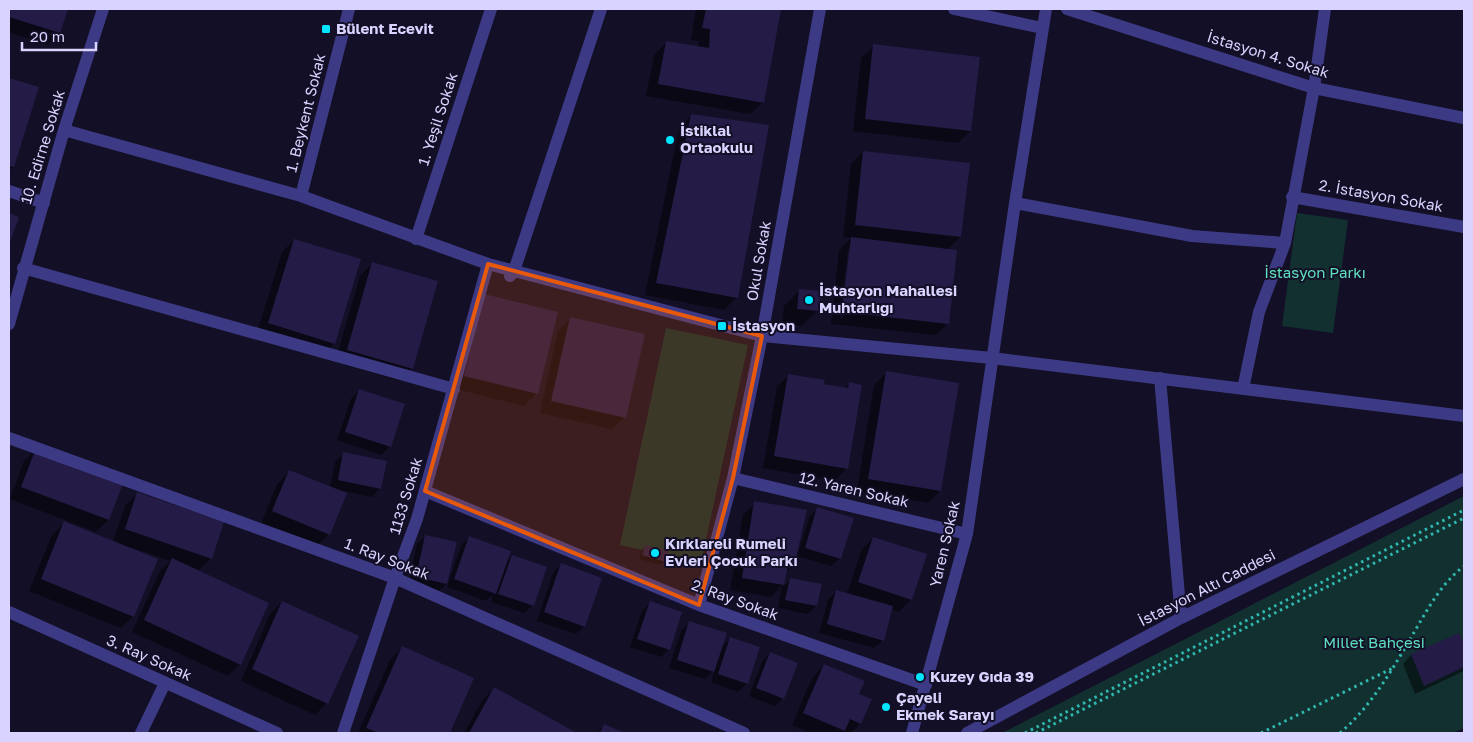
<svg xmlns="http://www.w3.org/2000/svg" width="1473" height="742" viewBox="0 0 1473 742" font-family="'Golos Text',sans-serif">
  <style>
    .green { fill: #12302f }
    .shadow { fill: #0007; fill-rule: evenodd }
    .building { fill: #241b47 }
    .lines { fill: none; stroke-linecap: round; stroke-linejoin: round }
    .path { stroke: #2fb8b0; stroke-width: 3; stroke-dasharray: 2.5 4; stroke-linecap: butt }
    .minor { stroke: #3d3a85; stroke-width: 12 }
    .marked { fill: #e8590c; fill-opacity: 0.2; stroke: #e8590c; stroke-width: 4; stroke-linejoin: round }
    .poi-dot { fill: #00e5ff; stroke: #130f26; stroke-width: 2 }
    .labels { text-anchor: middle; stroke-width: 4; stroke-linejoin: round; paint-order: stroke }
    .poi-label { font-size: 15px; font-weight: bold; fill: #d9d4ff; stroke: #130f26; text-anchor: start }
    .street-label { font-size: 15px; fill: #d9d4ff; stroke: #130f26 }
    .park-label { font-size: 15px; fill: #5fe0c0; stroke: #130f26 }
  </style>
  <rect width="100%" height="100%" fill="#130f26"/>
  <!-- green -->
  <path class="green" d="M1297,213L1348,220L1333,333L1282,326Z
    M666,328L748,345L701,563L620,545Z
    M1464,496V728L1453,733H1002Z"/>
  <!-- shadow -->
  <path class="shadow" d="M9,9H67L59,32L47,45L9,32Z
    M696,9H780L763,102L750,114L646,96L654,55L666,43L698,47L699,41L691,40Z
    M874,46L970,131L958,143L853,131L861,58Z
    M9,79L38,88L13,167L9,171Z
    M692,115L736,298L724,310L645,295L679,128Z
    M863,152L960,237L947,250L948,323L936,335L831,324L839,251L851,238L843,237L851,164ZM848,250H850L843,318H840Z
    M294,240L334,343L322,356L256,336L282,252Z
    M372,264L412,368L400,381L335,362L360,276Z
    M800,290L818,310L802,326L782,324L784,306Z
    M472,308L537,393L524,406L452,388Z
    M570,319L625,417L612,429L540,413L558,331Z
    M886,373L940,491L928,503L857,491L874,385Z
    M789,375L844,389L849,384L847,468L835,481L763,468L777,387Z
    M359,391L390,446L381,455L337,440L351,399Z
    M36,449L122,481L108,520L96,532L10,499L24,461Z
    M343,454L380,488L372,497L339,490L329,534L317,546L261,524L277,484L289,472L330,488L335,462Z
    M138,493L211,558L198,571L240,664L228,676L132,632L160,571L171,561L132,548L133,616L121,628L29,591L52,535L66,521L113,542L125,506Z
    M755,503L793,566L785,574L783,587L790,580L816,606L808,614L778,608L782,585L771,597L730,590L743,515Z
    M818,508L840,558L831,566L797,556L810,516Z
    M426,536L446,584L438,592L408,585L417,544Z
    M470,537L505,563L512,556L533,605L524,613L491,602L493,594L486,601L447,587L461,546Z
    M873,538L911,599L899,612L891,609L883,640L874,648L819,633L828,600L837,591L847,594L861,551Z
    M645,546L665,561L661,565L639,559L642,550Z
    M561,565L584,626L576,634L537,621L553,573Z
    M282,602L327,703L315,715L241,681L270,614Z
    M650,603L669,649L661,657L630,647L642,611Z
    M690,623L721,648L731,638L747,683L738,692L711,682L715,669L705,679L669,668L681,631Z
    M1458,635L1464,646V671L1415,694L1403,664L1411,655Z
    M402,648L472,679L449,733H358L390,660Z
    M770,653L783,698L775,706L749,696L762,662Z
    M824,665L858,695L860,724L851,733H810L792,725L812,678Z
    M494,688L575,733H464L482,701Z
    M604,726L621,733H597Z"/>
  <!-- building -->
  <path class="building" d="M9,9H68L60,33L9,17Z
    M706,9H781L764,103L658,84L666,41L709,48L710,29L702,28Z
    M873,44L980,57L971,131L865,119Z
    M9,78L39,87L14,167L9,166Z
    M691,114L769,125L738,298L656,283Z
    M863,151L970,163L961,237L855,225Z
    M9,213L19,217L9,245Z
    M851,237L957,250L949,324L842,312Z
    M294,239L361,259L335,344L268,323Z
    M372,262L438,281L413,369L347,350Z
    M799,289L821,291L819,311L797,309Z
    M484,294L558,312L538,394L464,376Z
    M570,317L645,334L626,418L551,401Z
    M886,371L959,383L941,491L868,479Z
    M788,374L825,380L824,384L848,388L849,382L862,385L848,469L774,456Z
    M359,389L405,404L391,447L345,432Z
    M36,448L124,481L109,520L21,487Z
    M343,452L387,461L381,489L338,480Z
    M289,470L347,493L330,535L272,511Z
    M137,492L224,522L212,559L125,529Z
    M754,501L807,510L794,567L788,566L784,585L742,578Z
    M817,507L854,518L841,559L805,548Z
    M64,521L158,559L134,617L41,579Z
    M425,535L457,542L447,584L416,577Z
    M469,536L511,551L496,594L454,579Z
    M873,537L927,554L912,600L858,582Z
    M645,545L668,551L666,562L642,555Z
    M512,555L547,567L534,606L498,594Z
    M172,558L269,603L241,665L144,620Z
    M561,563L602,578L585,627L544,612Z
    M790,578L822,584L817,606L785,600Z
    M836,590L893,606L884,641L827,624Z
    M282,601L359,636L328,704L252,669Z
    M650,601L682,612L670,650L637,639Z
    M689,621L727,633L714,672L677,660Z
    M1459,633L1464,643V667L1424,686L1411,654Z
    M730,637L760,647L748,684L718,674Z
    M402,646L474,678L450,733H379L366,728Z
    M770,652L798,663L784,699L756,688Z
    M824,664L865,681L859,694L872,699L861,724L850,719L845,731L803,713Z
    M494,687L577,733H469Z
    M604,724L625,733H600Z"/>
  <g class="lines">
    <!-- path -->
    <path class="path" d="M1025,733L1464,510
      M1036,733L1464,518
      M1261,733L1393,668
      M1340,733C1372,706 1395,665 1416,629C1430,605 1442,583 1464,566"/>
    <!-- minor -->
    <path class="minor" d="M954,9L1042,28
      M1067,9L1314,88L1464,118
      M64,130L301,196L488,264L762,336L992,358L1464,416
      M9,191L44,203
      M301,196L349,9
      M1292,197L1464,227
      M1015,203L1192,236L1285,243
      M416,239L491,9
      M23,268L454,389
      M510,276L514,271L601,9
      M9,324L64,130L103,9
      M1160,378L1181,618
      M1243,389L1259,312L1285,243L1314,88L1325,9
      M9,438L395,578L744,733
      M733,478L967,534
      M425,491L699,605L926,685
      M699,605L733,478L762,336L820,9
      M9,612L277,733
      M141,733L165,683
      M343,733L395,578L417,519L488,264
      M912,733L967,534L1015,203L1046,9
      M967,733L1181,618L1464,479"/>
  </g>
  <!-- marked area -->
  <path class="marked" d="M488,264L762,336L733,478L699,605L425,491Z"/>
  <!-- markers -->
  <g class="poi-dot">
    <rect x="321" y="24" width="10" height="10" rx="2.5"/>
    <circle cx="670" cy="140" r="5"/>
    <circle cx="809" cy="300" r="5"/>
    <rect x="717" y="321" width="10" height="10" rx="2.5"/>
    <circle cx="655" cy="553" r="5"/>
    <circle cx="920" cy="677" r="5"/>
    <circle cx="886" cy="707" r="5"/>
  </g>
  <g class="labels">
    <!-- poi labels -->
    <g class="poi-label">
      <text x="336" y="34">Bülent Ecevit</text>
      <text x="680" y="136">İstiklal<tspan x="680" dy="17">Ortaokulu</tspan></text>
      <text x="819" y="296">İstasyon Mahallesi<tspan x="819" dy="17">Muhtarlığı</tspan></text>
      <text x="732" y="331">İstasyon</text>
      <text x="665" y="549">Kırklareli Rumeli<tspan x="665" dy="17">Evleri Çocuk Parkı</tspan></text>
      <text x="930" y="682">Kuzey Gıda 39</text>
      <text x="896" y="703">Çayeli<tspan x="896" dy="17">Ekmek Sarayı</tspan></text>
    </g>
    <!-- street labels -->
    <g class="street-label">
      <text transform="translate(1268 55) rotate(17)" y="5">İstasyon 4. Sokak</text>
      <text transform="translate(306 113) rotate(-76)" y="5">1. Beykent Sokak</text>
      <text transform="translate(438 119) rotate(-72)" y="5">1. Yeşil Sokak</text>
      <text transform="translate(43 147) rotate(-73)" y="5">10. Edirne Sokak</text>
      <text transform="translate(1381 196) rotate(10)" y="5">2. İstasyon Sokak</text>
      <text transform="translate(759 261) rotate(-80)" y="5">Okul Sokak</text>
      <text transform="translate(854 490) rotate(13)" y="5">12. Yaren Sokak</text>
      <text transform="translate(406 496) rotate(-73)" y="5">1133 Sokak</text>
      <text transform="translate(945 544) rotate(-77)" y="5">Yaren Sokak</text>
      <text transform="translate(387 559) rotate(21)" y="5">1. Ray Sokak</text>
      <text transform="translate(1207 588) rotate(-27)" y="5">İstasyon Altı Caddesi</text>
      <text transform="translate(735 600) rotate(20)" y="5">2. Ray Sokak</text>
      <text transform="translate(149 658) rotate(24)" y="5">3. Ray Sokak</text>
    </g>
    <!-- park labels -->
    <g class="park-label">
      <text x="1315" y="278">İstasyon Parkı</text>
      <text x="1374" y="648">Millet Bahçesi</text>
    </g>
  </g>
  <!-- border -->
  <rect width="1473" height="742" fill="none" stroke="#d9d4ff" stroke-width="20"/>
  <!-- scale -->
  <path d="M22 42v8h74v-8" fill="none" stroke="#d9d4ff" stroke-width="2.5"/>
  <text x="30" y="42" font-size="15" fill="#d9d4ff" stroke="#130f26" stroke-width="4" paint-order="stroke">20 m</text>
</svg>
